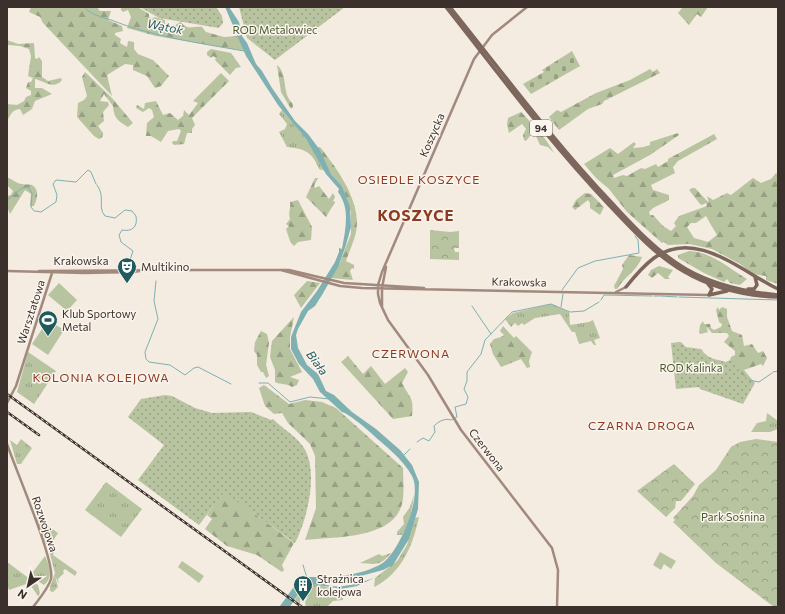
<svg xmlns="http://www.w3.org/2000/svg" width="785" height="614" viewBox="0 0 785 614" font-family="Commissioner,sans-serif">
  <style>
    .grass { fill: url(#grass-tufts) }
    .forest { fill: url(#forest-firs); fill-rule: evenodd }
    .cemetery { fill: url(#cemetery-stones) }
    .park { fill: url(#park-crowns) }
    .garden { fill: url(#garden-dots) }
    .pitch { fill: #b8c4a0 }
    .water { fill: #7fb0b2 }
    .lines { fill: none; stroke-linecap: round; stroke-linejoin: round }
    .stream { stroke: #7fb0b2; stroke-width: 1 }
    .secondary { stroke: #a18a7d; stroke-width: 2.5 }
    .primary { stroke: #7d675c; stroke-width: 3.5 }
    .rail-casing { stroke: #3b302b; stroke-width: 2.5 }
    .rail { stroke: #fbf5ee; stroke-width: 1; stroke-dasharray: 3; stroke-linecap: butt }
    .labels { text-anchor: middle; stroke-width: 3; stroke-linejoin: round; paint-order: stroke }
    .shield { fill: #fbf5ee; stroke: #756b66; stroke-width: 1 }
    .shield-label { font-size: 10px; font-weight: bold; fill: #3b302b }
    .park-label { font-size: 11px; fill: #4a5a2e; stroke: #fbf5ee }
    .street-label { font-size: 11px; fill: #3b302b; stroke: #fbf5ee }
    .poi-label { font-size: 11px; fill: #3b302b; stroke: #fbf5ee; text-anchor: start }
    .water-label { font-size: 12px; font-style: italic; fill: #1f5a5e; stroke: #fbf5ee }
    .neighbourhood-label { font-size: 12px; letter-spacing: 1px; fill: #8c3b22; stroke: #fbf5ee }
    .district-label { font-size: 15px; font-weight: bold; letter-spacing: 1px; fill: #8c3b22; stroke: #fbf5ee }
  </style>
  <defs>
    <pattern id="grass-tufts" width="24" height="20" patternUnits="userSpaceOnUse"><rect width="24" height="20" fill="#b8c4a0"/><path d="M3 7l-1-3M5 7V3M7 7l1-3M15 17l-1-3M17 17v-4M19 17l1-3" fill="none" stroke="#97a083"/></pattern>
    <pattern id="forest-firs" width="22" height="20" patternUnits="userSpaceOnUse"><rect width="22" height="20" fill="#b8c4a0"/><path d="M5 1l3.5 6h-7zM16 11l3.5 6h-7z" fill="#97a083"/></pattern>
    <pattern id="cemetery-stones" width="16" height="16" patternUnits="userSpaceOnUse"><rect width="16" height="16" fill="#b8c4a0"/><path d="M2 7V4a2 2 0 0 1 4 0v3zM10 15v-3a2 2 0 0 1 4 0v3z" fill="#97a083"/></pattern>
    <pattern id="park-crowns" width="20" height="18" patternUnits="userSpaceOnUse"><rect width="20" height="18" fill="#b8c4a0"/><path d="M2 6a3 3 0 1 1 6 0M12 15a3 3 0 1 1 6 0" fill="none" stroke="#97a083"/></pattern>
    <pattern id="garden-dots" width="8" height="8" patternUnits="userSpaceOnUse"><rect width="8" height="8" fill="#b8c4a0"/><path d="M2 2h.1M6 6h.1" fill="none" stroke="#97a083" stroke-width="1.8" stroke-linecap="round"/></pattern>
  </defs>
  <rect width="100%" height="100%" fill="#f4ebe1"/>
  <!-- grass -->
  <path class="grass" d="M282,110L306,139L325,171L319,169C312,151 304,149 287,147L279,132L285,129L287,124L279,114Z
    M551,304L569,312L570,325L589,322L593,320L600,338L594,340L596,345H594L591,341L579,344L575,332H572L560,314L535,318L524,325L522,323L518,326L515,323L511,327L505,319L513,313Z
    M28,352L56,371L34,404L17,392Z
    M767,413L778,421V429L770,432H751L757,423L766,421Z
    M21,439L32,448L21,464H17L10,440L17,445Z
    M106,482L142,509L121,537L85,510Z
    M414,495C412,508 410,524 402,535H397V532L404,524L403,517L410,507Z
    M36,517L58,533L53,541L47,537L44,540L50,544L48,545L45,543Z
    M419,517C413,546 401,574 374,587L375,578L397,561L407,545L415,518Z
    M49,550L54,552L53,555L77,572L75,576L65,569L63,571L64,573L58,579L59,584L55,576L58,587L53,592L50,591V587L55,573Z
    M45,556C49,564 54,578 44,585L30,576Z
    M182,561L204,576L199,583L178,567Z
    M7,562L38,585L40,593L38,596L29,583L9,590L7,585Z
    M310,584C322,583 335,590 343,598V600L333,601L327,607H306L305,602L308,597L304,595L300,600V604L295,600L303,586Z"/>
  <!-- forest -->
  <path class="forest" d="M31,7H97L100,11H111L108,20L122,26L123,31L115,33V35L121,39L120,43L127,47L128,41L134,42V49L138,54L153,60L169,76L161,86L155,88L147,76L133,70V65L125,64L107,75L112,96L43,23L40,17L29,12Z
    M121,7H138L149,14V17L153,19L154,17L165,20V23L174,26L180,22C190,31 191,26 202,27L206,32L224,37L239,36L244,51L156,36L127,28L131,17L128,10L123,12L121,10Z
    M683,7H708L701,17L697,14L689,25L678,13Z
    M7,40L18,44L34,43L35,58L37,59L39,57L42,61V77L48,81L61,78L62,80C54,90 44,81 35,79V88H42L52,94L35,101L32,109L23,115L20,109C11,110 11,115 7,121V104L17,105L24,101L26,97L31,95V91L26,88L28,82H31L33,78L28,76L31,56L29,49L20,46L8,45Z
    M211,49L231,53L241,67L236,68L230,75L215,60L216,58L213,56L211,58L207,55V52Z
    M277,65C287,73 283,89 289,99C291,103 293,102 293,107L291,109L281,92Z
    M650,69L653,72L657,69L660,73L604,101L602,104L588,109L559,130L549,117L557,110L561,112L596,93L630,80Z
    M85,72L112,98L133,123L128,127C117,120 114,118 113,106L104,94L100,101L108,102L109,105L103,112L104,121L98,126L103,133L102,138L99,139L94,136L77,117L78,103L84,100L87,96L82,77Z
    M221,73L229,81L192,118L195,125L192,129V133H187L184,144L174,145L172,143L173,141H177L181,131L179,129L168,131L161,142L151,136H146L147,123L154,117L152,110L149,108L143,112L136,108L137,105L144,109L145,103L156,101L163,115L170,113L178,120L183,116L184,110L189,115L198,103L193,101Z
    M521,112C530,121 548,140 554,153L548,147L540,145L535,134L530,136L526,141L524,140L523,135L526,129L522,124L509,133L507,124L508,118Z
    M678,133L679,135L650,155L613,175L614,178L623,175L627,176L641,168L645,169L656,164L658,167L668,161V159L714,134L717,139L678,161L673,167L675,173L651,185L653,190L669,195V200L653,208L649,212L650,215H653L663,226L671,231L676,226L674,223L679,216L707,206L706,203L702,205L700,204L689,190L692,188H695L709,203L707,196L713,200L727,193L731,195L753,178L761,183L771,179L776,173L778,175V284L766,280V276L753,274L740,264L712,249L689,244L668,245L664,242L662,243L627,212L609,189L596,178L584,164L610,148L618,154L634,142L636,144L633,148L644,147L650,145V142ZM706,216L717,235L708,242L694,238L687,227L691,223H696Z
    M318,147H320C336,167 357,196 357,223C357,236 350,249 346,261L354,265V269L352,268L350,271L353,280L331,278L340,262L351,234V212L342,186L331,174Z
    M7,177C12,179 17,184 22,184C25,185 28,184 32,185C40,190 37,200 34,206H30L31,194L25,190L10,214L7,207V196L11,195L13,191L7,185Z
    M315,178H318L314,186L315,188L319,186L329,199L333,193L335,197L333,201L335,202L326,217L306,197Z
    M585,193L591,194L604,207L600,215L590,208V203L588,200L575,210L572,207L576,200Z
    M298,200L312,227L311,240L298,242L294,246L290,241L286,229L289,226L286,224L290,219C288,213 291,208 290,202Z
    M689,251C712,252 728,268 747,279L740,285L730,283L727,279L724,282L704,273L678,258V255Z
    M629,255L642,257C638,270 624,277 617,289H615L614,286L623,269L622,265Z
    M659,266L673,270L668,277L670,279H665L658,273L652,278L648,275L651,270Z
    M307,281L320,283L301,308L294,295Z
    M718,307L719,310L722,307L727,309V317L732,331L742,335L744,346L752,344L758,353L763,351L767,358L763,366L761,364L744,370L755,383C746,381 734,368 730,360L731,357L735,355V351L724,342L729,336L727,333H712L706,326L708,332L701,334L699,333L700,325L703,321L704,324H710L711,328L714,330L721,327L722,324L719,322L716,310Z
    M294,317L290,337V349L302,372L290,377L299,380L297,385L292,387C287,383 281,385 275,382V370L270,357L272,341Z
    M503,326L514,338L516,336L532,352L529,361L530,367L527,368L521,359L501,367L493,354L490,344L494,339L501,337L504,335L500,331Z
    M261,331L267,334L269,343L266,365L269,376L266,378L263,372H261L257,365V355L254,351L255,342Z
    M348,356L363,374L371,366L385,384L405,368L408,372L402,383C410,399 414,396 412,416L393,419L341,362Z
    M264,385L289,404L305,400L322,402L336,408L403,468C403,478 405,498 401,507C390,539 333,537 305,540L316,508L315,456L310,444L288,423L282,413L274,414L265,406L259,388Z
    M224,491L294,543L282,565L284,570L282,572L257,555L227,546L205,529L212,519L207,515Z
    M391,553C379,567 376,564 360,563L379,554L382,556Z"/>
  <!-- cemetery -->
  <path class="cemetery" d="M572,51L580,66L531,94L523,84L544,72L542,70Z"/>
  <!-- park -->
  <path class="park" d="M430,230L450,232L459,231V248H454L455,252H459V260L430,259Z
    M756,439L778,442V607H774L716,563L673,522L675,520L673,518L693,496L699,485L716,470L731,447L740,442Z
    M674,464L695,484L681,501H676L675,508L666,517L637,491Z"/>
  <!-- garden -->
  <path class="garden" d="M140,7H216L222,16L223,23L219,28L159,18Z
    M239,7H345L275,60L247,38Z
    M681,342L686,347L701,349C707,359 716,359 726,362L730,360L746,378L755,383L743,404L700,389L699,387L676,389L671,343Z
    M165,395L172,396L195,408L212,413L251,412L271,420L273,419C283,429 296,436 304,448C319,472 307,520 295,543L224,492L199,525L138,480L164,445L128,417L141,399Z"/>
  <!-- pitch -->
  <path class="pitch" d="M59,283L77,300L67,311L48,295Z
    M48,320L64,330L48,355L32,344Z
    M660,552L676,561L671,569L664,564L661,570L653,565Z"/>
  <!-- water -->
  <path class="water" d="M225,7H229L239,22L242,36L247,43L256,64L262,71L272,88L295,121L308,134L320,150L331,174L342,186L350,207L351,227L345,248L338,267L322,295L315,306L308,311L298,329L296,335L298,348L307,365L318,374L326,391L334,395L352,412L376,429L400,450L412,465L419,482L418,509L409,539L393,565L383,570L357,577L322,583C336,591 360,583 374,578L357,586L341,589L313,584L303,586L290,607H279C287,598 292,586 302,580C310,575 317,578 326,577C342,577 371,572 384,562C400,549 423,496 412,476C403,459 385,446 371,433C367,429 346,412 342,412L320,392L313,379L299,364L291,349V337L301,312L317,291L335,262L339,252V248L342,249C345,231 351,209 338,192L339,189L326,174L306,139L278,105L246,56Z"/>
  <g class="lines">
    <!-- stream -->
    <path class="stream" d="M84,7C91,15 102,17 111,20C154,37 199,43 244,51
      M97,185C106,197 97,207 105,216L115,218L125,210L132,211L136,216C138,227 132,232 122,230L119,235L121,242L133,251L128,266
      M7,200L22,188L28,187L32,193L31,207L34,211
      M35,211L41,212L56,202L57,195L53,184L56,180L76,182L88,170L91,172L96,184
      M156,281L154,301L158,319L145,352L146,359L149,362L170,365L185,375L194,368L198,367L231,384
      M562,290L578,268L595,261L639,253L638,240L635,236
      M654,296H660
      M661,296L677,297
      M679,297L778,300
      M601,300L604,295L652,296
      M472,306L491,334
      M561,307L563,294
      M773,372L778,371
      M749,380L759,382L772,373
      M259,383H268L290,402L310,397L330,399
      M417,442L423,438L429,441L435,432L434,426C439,421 445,418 451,420L457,417L455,407L466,404L468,397L464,389L467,381V372L481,354L485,340L512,312L551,304L570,312L584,311L599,302
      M403,456L410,449
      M303,565L307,578"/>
    <!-- secondary -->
    <path class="secondary" d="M527,7L492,35L474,59L382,272L378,285V294L380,303L388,320L428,375L461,430L552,548L558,570L557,607
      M187,270H289L344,283L424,288
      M281,270L340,286L362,288L709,295
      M7,271L85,273L133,272L146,270
      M39,271L196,270
      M616,292L626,287
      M382,307V288L386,267
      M7,403L16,386L52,273
      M7,444C15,468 55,560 51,579C48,589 39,599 33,607"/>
    <!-- primary -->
    <path class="primary" d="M446,7C499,74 550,143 609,205C632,229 654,254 683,271C712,288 745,296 778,297
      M450,7C503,73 553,141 612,203C634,227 657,252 686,269C714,285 746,292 778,295
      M708,284L712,289L709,295
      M626,287C634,277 643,266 654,258C695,228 741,271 778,289
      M748,289H754L757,285L755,277
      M709,295L727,291"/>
    <defs>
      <path id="rail" d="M7,394L302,607
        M7,412L39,435"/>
    </defs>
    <!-- rail casing -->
    <use href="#rail" class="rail-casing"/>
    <!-- rail -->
    <use href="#rail" class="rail"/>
  </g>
  <!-- icons -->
  <defs>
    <symbol id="theatre-pin" viewBox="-11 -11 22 30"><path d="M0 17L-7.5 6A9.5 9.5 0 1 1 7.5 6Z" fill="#1f5a5e" stroke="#fbf5ee"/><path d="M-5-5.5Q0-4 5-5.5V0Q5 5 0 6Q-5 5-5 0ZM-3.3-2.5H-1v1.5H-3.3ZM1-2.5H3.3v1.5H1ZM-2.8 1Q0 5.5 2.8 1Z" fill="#fff"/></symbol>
    <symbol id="stadium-pin" viewBox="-11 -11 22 30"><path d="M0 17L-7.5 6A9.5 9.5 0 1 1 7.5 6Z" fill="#1f5a5e" stroke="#fbf5ee"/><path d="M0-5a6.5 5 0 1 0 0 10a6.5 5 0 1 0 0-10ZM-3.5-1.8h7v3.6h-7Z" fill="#fff"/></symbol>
    <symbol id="building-pin" viewBox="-11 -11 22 30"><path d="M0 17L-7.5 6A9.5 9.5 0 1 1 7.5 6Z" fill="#1f5a5e" stroke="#fbf5ee"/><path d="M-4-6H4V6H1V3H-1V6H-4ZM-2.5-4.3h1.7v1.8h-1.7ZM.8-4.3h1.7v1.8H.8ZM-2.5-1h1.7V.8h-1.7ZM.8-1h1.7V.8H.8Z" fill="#fff"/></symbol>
  </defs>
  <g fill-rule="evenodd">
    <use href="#theatre-pin" x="116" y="256" width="22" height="30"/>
    <use href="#stadium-pin" x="37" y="309" width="22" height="30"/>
    <use href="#building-pin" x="292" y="574" width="22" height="30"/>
  </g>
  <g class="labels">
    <!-- shield labels -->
    <rect class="shield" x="530" y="120" width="22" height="16" rx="3"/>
    <g class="shield-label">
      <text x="541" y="132">94</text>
    </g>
    <!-- park labels -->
    <g class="park-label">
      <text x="275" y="34">ROD Metalowiec</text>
      <text x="691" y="372">ROD Kalinka</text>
      <text x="733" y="521">Park Sośnina</text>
    </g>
    <!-- street labels -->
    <g class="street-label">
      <text transform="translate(432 135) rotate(-67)" y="4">Koszycka</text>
      <text x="81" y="265">Krakowska</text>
      <text transform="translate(519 282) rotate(1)" y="4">Krakowska</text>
      <text transform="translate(31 312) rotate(-72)" y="4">Warsztatowa</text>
      <text transform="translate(487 450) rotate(52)" y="4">Czerwona</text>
      <text transform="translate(45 524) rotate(71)" y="4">Rozwojowa</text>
    </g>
    <!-- poi labels -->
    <g class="poi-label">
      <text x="141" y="271">Multikino</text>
      <text x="62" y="318">Klub Sportowy<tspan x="62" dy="13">Metal</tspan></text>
      <text x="317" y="583">Strażnica<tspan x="317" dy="13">kolejowa</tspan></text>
    </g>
    <!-- water labels -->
    <g class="water-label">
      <text transform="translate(165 27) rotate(11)" y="4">Wątok</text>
      <text transform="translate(317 363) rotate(54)" y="4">Biała</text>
    </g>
    <!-- neighbourhood labels -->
    <g class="neighbourhood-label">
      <text x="419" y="184">OSIEDLE KOSZYCE</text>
      <text x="411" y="358">CZERWONA</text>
      <text x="101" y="382">KOLONIA KOLEJOWA</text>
      <text x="642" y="430">CZARNA DROGA</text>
    </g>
    <!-- district labels -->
    <g class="district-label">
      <text x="416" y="221">KOSZYCE</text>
    </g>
  </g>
  <!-- border -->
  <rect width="785" height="614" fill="none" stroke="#3b302b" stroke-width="16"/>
  <!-- north arrow -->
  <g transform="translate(28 586) rotate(214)" stroke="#fbf5ee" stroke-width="3" paint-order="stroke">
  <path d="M0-3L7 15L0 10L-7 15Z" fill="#3b302b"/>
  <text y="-6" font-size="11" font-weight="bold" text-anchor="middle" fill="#3b302b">N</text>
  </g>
</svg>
